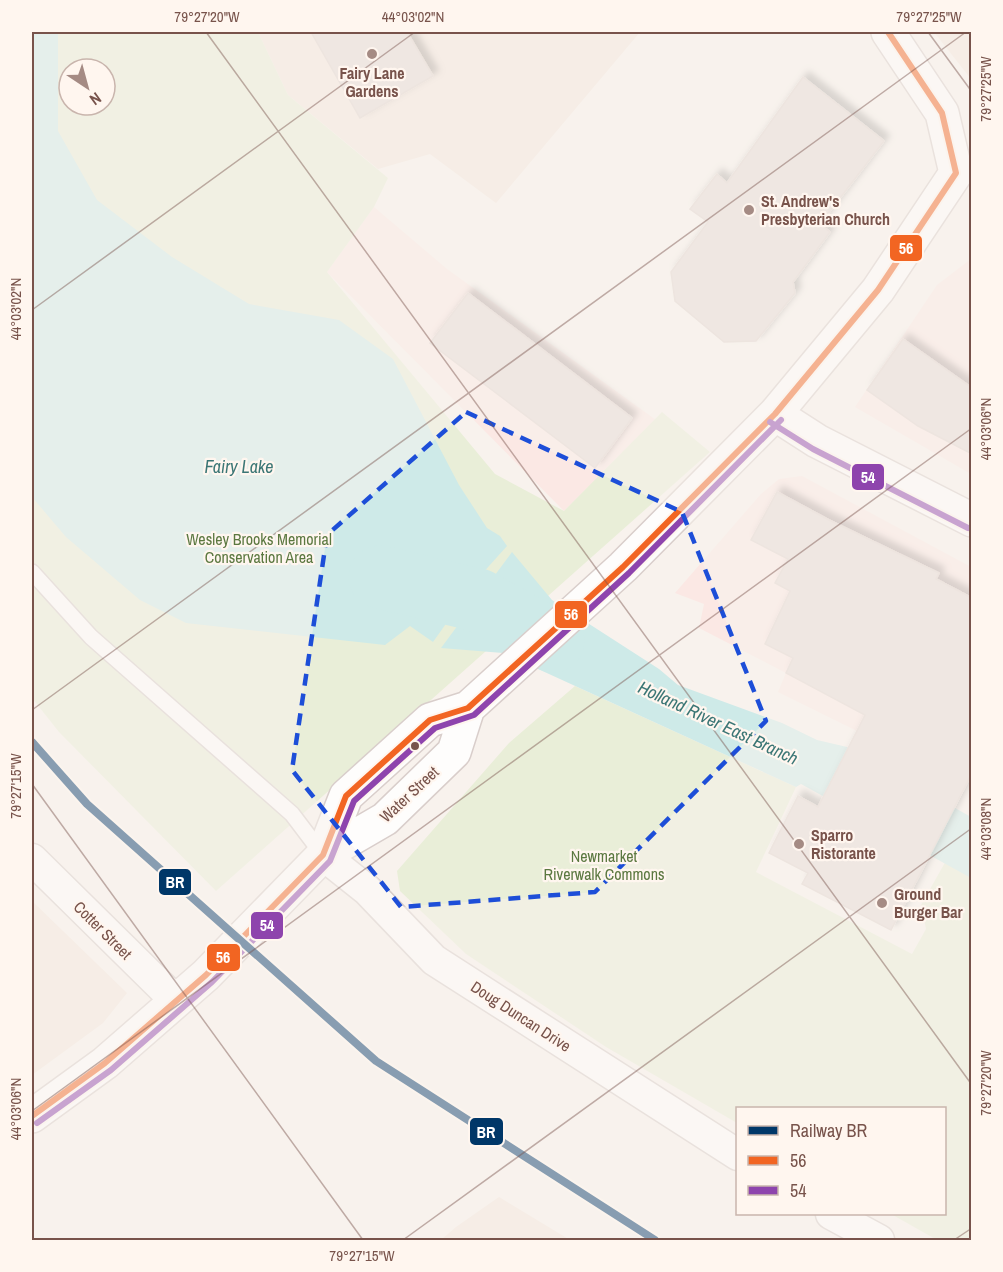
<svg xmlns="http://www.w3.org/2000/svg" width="1003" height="1272" viewBox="0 0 1003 1272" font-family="'Archivo Narrow',sans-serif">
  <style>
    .residential { fill: #f3e6dd }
    .commercial { fill: #fbe8e4 }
    .green { fill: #e9eed8; fill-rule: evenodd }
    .water { fill: #ceeae8 }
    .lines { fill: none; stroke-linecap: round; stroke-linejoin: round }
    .river { stroke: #ceeae8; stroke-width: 63 }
    .building { fill: #e5d9d4; stroke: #e1d4cf; stroke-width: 1.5; filter: url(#shadow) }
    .service-casing { stroke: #d7cdca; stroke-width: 18 }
    .minor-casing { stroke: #d7cdca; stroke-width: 33 }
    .secondary-casing { stroke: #d9cecb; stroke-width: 36 }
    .service { stroke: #fefdfc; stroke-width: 15 }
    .minor { stroke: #fefdfc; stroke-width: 30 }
    .secondary { stroke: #fefdfc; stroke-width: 33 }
    .bus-1-casing { stroke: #fff6ef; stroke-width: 10 }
    .bus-2-casing { stroke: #fff6ef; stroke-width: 10 }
    .bus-1 { stroke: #f26522; stroke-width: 6 }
    .bus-2 { stroke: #8e44ad; stroke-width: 6 }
    .rail-1-casing { stroke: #fff6ef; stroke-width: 12 }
    .rail-1 { stroke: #003768; stroke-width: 8 }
    .marked { fill: none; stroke: #1d4ed8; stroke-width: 4.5; stroke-dasharray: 12 8; stroke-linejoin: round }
    .ticks { fill: none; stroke: #78534b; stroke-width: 1.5; stroke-opacity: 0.45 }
    .poi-dot { fill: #a58b84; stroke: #fff6ef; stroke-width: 2 }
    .bus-dot { fill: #78534b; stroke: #fff6ef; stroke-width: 2 }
    .labels { text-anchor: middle; stroke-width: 4.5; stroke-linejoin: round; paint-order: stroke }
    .poi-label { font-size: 16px; font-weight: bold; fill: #78534b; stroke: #fff6ef; text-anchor: start }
    .park-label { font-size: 16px; fill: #5b7840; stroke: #fff6ef }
    .street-label { font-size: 16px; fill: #78534b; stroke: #fff6ef }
    .water-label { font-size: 18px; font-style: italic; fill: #3b7675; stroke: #fff6ef }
    .line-badge { stroke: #fff6ef; stroke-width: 2 }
    .badge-label { font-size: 16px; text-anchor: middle; font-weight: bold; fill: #fff }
    .neatline { fill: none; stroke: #78534b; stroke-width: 2 }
    .ticks-label { font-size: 15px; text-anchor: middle; fill: #78534b }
  </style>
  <defs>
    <filter id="shadow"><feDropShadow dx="5.5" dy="-5.5" stdDeviation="3" flood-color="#0004"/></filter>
  </defs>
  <rect width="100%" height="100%" fill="#f8f2ed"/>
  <!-- residential -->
  <path class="residential" d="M258,32H640L496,203L430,154L378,169L288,95Z
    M934,32H971V79Z
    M32,901L127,993L103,1023L32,1075Z
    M499,1197L570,1240H441L456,1227Z"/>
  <!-- commercial -->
  <path class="commercial" d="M374,207L447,269L656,420L564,511L327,272Z
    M971,259V474L855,407L937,285Z
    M802,476L971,567V773L891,930L802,884L808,873L769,853L798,796L818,806L857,731L778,692L786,673L699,628L704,604L675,593L761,494L779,479Z"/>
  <!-- green -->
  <path class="green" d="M32,32H258L288,95L388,178L374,207L327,272L495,474L564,511L662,412L710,452L216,891L59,732L32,698ZM69,69H105V105H69Z
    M575,686L796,787L756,872L912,954L926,929L921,905L960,836L971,843V1237L969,1239L937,1240L891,1214H944V1108H738L737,1123L606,1047L466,954L400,891L397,871L509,743Z"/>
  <!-- water -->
  <path class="water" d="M32,32H58V131L97,200L172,257L249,304L339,320L393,359L459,485L487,528L500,536L507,546L480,576L433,642L410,626L385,645L186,623L140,600L66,537L32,497Z
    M512,552L552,600L659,669L678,685L782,723L817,740L847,747L971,817V878L801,784L796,787L503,653L441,648Z"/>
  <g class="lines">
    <!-- river -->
    <path class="river" d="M380,577L478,600L553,641"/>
  </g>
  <!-- building -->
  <path class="building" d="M311,32H407L433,76L360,118Z
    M803,77L884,141L820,224L830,232L793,282L795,293L756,341L724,342L675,301L671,272L708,222L690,209L717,174L727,183Z
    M468,293L632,418L595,468L430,343Z
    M903,339L972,388V454L918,426L867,390Z
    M777,492L829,520L939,573L936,579L972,598V773L891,930L802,884L808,873L769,853L798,796L818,807L865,715L786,673L793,658L765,644L790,591L775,583L788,559L751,540Z"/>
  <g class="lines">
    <defs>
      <path id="service" d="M32,572L91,637L292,814L323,855"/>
      <path id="minor" d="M323,855L367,890L434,960L738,1155
        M32,859L175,1000
        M831,1214L879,1240"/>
      <path id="secondary" d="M775,414L817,441L972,520
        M323,855L346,796L430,720L468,708L623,567L775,414L878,290L956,173L942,113L888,32
        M32,1116L105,1063L206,975L323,855L385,819L454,752L468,708"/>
    </defs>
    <!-- service casing -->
    <use href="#service" class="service-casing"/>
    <!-- minor casing -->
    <use href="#minor" class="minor-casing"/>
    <!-- secondary casing -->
    <use href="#secondary" class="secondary-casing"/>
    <!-- service -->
    <use href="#service" class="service"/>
    <!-- minor -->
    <use href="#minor" class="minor"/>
    <!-- secondary -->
    <use href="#secondary" class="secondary"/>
    <defs>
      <path id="bus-1" d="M32,1116L105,1063L206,975L323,855L346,796L430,720L468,708L623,567L775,414L878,290L956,173L942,113L888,32"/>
      <path id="bus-2" d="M770,422L813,449L968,528
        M37,1123L111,1070L212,982L330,861L354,801L435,728L474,715L629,573L781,420"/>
    </defs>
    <!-- bus-1 casing -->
    <use href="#bus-1" class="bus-1-casing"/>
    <!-- bus-2 casing -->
    <use href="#bus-2" class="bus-2-casing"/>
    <!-- bus-1 -->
    <use href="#bus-1" class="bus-1"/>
    <!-- bus-2 -->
    <use href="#bus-2" class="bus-2"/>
    <defs>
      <path id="rail-1" d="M32,742L87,804L376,1061L655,1240"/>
    </defs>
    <!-- rail-1 casing -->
    <use href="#rail-1" class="rail-1-casing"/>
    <!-- rail-1 -->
    <use href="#rail-1" class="rail-1"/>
  </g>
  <!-- marked area -->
  <path d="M0 0H1003V1272H0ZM466,412L682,512L766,721L595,892L401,907L292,770L327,535Z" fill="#f8f2ed" fill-opacity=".55" fill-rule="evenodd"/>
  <path class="marked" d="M466,412L682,512L766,721L595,892L401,907L292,770L327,535Z"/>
  <!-- ticks -->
  <path class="ticks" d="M206,32L972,1085M928,32L972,92M32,310L415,32M32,710L966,32M32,784L363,1240M32,1111L972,428M403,1240L972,828M954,1240L972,1228"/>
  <!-- markers -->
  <g class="poi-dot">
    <circle cx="372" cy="54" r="6"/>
    <circle cx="749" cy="210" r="6"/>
    <circle cx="799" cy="844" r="6"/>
    <circle cx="882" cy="903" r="6"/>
  </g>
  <circle class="bus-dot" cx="415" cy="746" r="5"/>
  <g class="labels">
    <!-- poi labels -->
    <g class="poi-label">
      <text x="372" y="79" text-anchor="middle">Fairy Lane<tspan x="372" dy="18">Gardens</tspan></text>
      <text x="761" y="207">St. Andrew's<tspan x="761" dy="18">Presbyterian Church</tspan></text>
      <text x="811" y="841">Sparro<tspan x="811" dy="18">Ristorante</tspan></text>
      <text x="894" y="900">Ground<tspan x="894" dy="18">Burger Bar</tspan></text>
    </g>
    <!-- park labels -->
    <g class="park-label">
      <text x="259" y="545">Wesley Brooks Memorial<tspan x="259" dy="18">Conservation Area</tspan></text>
      <text x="604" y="862">Newmarket<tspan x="604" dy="18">Riverwalk Commons</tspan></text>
    </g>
    <!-- street labels -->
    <g class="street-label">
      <text transform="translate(409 794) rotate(-43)" y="6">Water Street</text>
      <text transform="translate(103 930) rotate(45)" y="6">Cotter Street</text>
      <text transform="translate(521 1016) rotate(33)" y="6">Doug Duncan Drive</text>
    </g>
    <!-- water labels -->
    <g class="water-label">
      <text x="239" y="473">Fairy Lake</text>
      <text transform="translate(718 723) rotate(25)" y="6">Holland River East Branch</text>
    </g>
  </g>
  <g class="line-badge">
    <rect x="889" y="234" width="34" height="28" rx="6" fill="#f26522"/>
    <rect x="851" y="463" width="34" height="28" rx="6" fill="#8e44ad"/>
    <rect x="554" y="600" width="34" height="29" rx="6" fill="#f26522"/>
    <rect x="158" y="868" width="34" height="28" rx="6" fill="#003768"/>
    <rect x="250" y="911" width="34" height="29" rx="6" fill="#8e44ad"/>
    <rect x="206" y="943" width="35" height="29" rx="6" fill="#f26522"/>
    <rect x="469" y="1117" width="35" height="29" rx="6" fill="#003768"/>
  </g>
  <g class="badge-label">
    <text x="906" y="254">56</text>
    <text x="868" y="483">54</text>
    <text x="571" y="620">56</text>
    <text x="175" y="888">BR</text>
    <text x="267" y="931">54</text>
    <text x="223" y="963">56</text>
    <text x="486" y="1138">BR</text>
  </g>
  <!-- border -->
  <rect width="1003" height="1272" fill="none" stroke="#fff6ef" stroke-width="66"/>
  <!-- legend -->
  <rect x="736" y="1107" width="210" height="108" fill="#fff6ef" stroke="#c9b5ad" stroke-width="1.5"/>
  <rect x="748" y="1126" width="30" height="9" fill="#003768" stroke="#c9b5ad" stroke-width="1.5"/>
  <text x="790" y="1137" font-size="18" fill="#78534b">Railway BR</text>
  <rect x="748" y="1156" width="30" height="9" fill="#f26522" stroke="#c9b5ad" stroke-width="1.5"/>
  <text x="790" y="1167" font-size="18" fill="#78534b">56</text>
  <rect x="748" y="1186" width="30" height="9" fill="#8e44ad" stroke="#c9b5ad" stroke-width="1.5"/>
  <text x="790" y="1197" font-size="18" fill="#78534b">54</text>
  <!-- north arrow -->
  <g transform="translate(87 87) rotate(144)"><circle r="28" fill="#fff6ef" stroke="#c9b5ad" stroke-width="1.5"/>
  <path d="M0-4.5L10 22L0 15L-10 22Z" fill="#a58b84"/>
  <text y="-9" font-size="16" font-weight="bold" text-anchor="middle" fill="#78534b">N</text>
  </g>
  <rect x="33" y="33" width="937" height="1206" class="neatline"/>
  <g class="ticks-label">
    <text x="207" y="22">79°27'20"W</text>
    <text x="413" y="22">44°03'02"N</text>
    <text x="929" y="22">79°27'25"W</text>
    <text transform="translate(986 89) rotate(-90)" y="5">79°27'25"W</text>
    <text transform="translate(16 309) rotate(-90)" y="5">44°03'02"N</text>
    <text transform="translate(986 429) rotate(-90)" y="5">44°03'06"N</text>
    <text transform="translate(16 786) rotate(-90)" y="5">79°27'15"W</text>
    <text transform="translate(986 829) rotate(-90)" y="5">44°03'08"N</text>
    <text transform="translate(986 1083) rotate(-90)" y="5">79°27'20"W</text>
    <text transform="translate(16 1109) rotate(-90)" y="5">44°03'06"N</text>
    <text x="362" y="1261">79°27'15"W</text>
  </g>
</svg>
